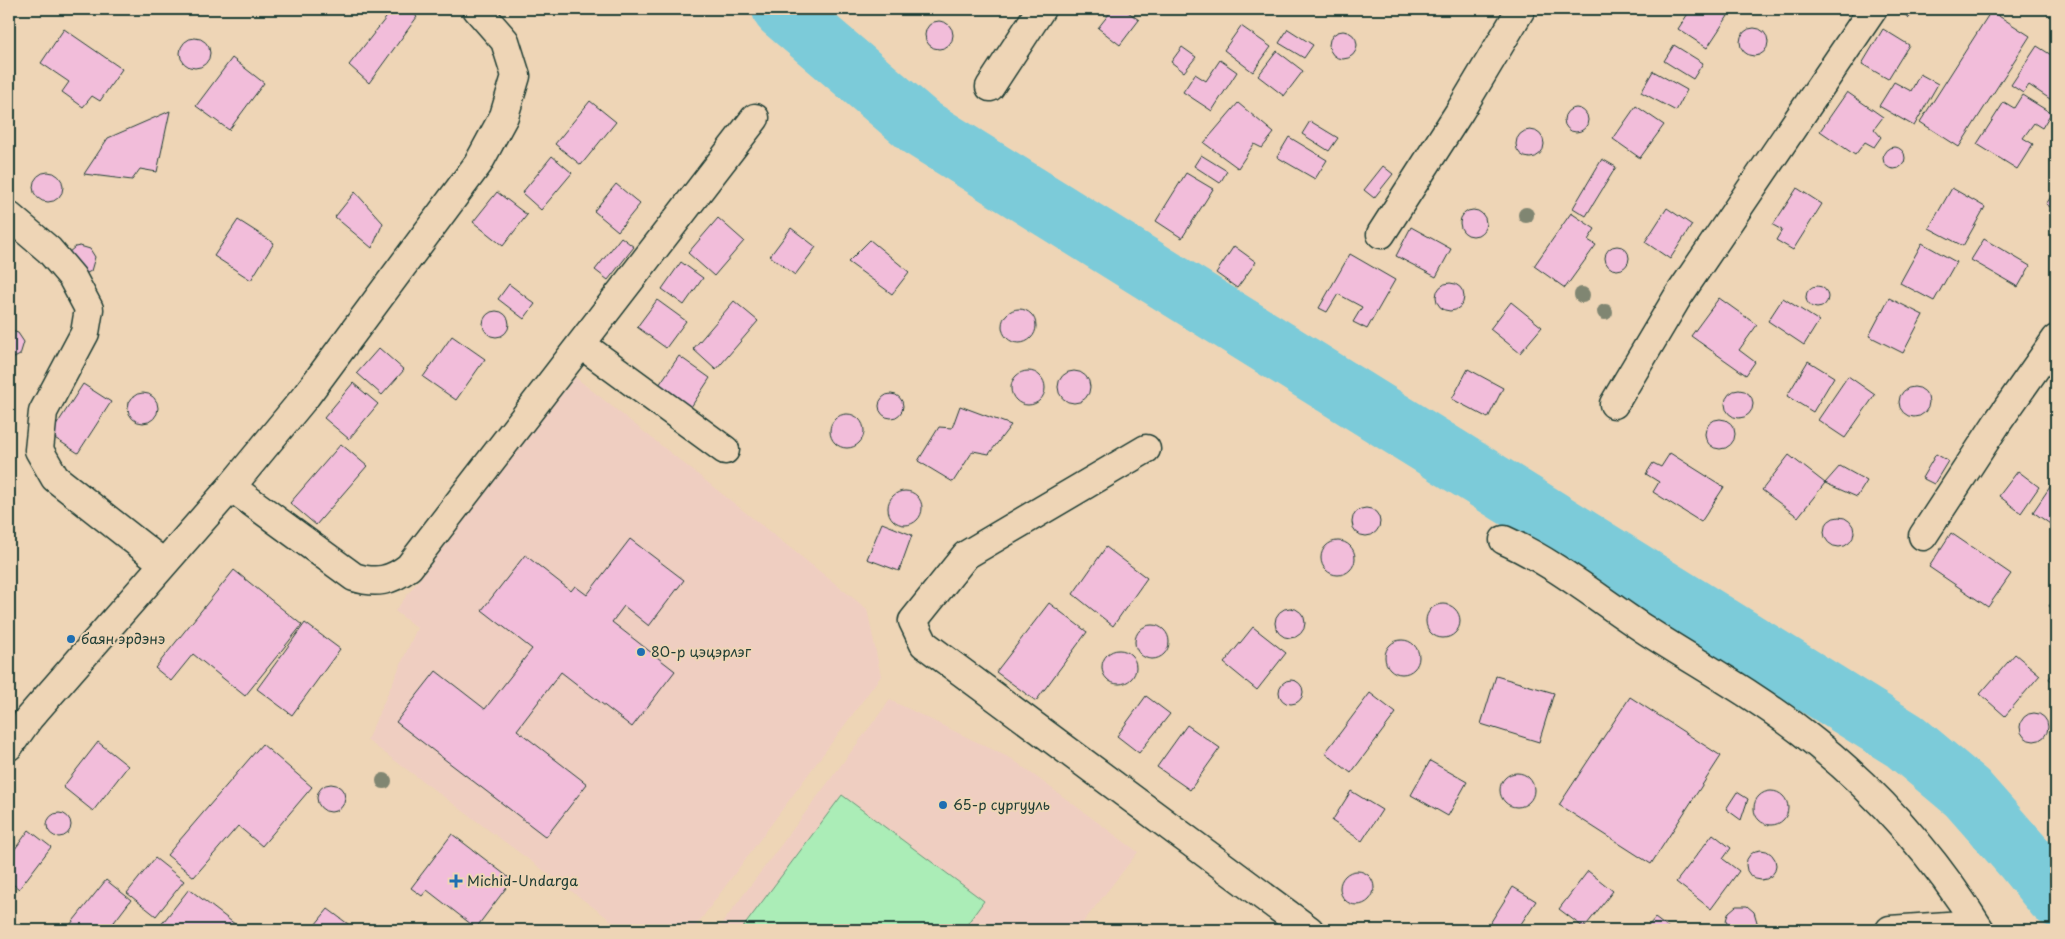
<svg xmlns="http://www.w3.org/2000/svg" width="2065" height="939" viewBox="0 0 2065 939" font-family="'Playpen Sans',sans-serif">
  <style>
    .built { fill: #efcec1 }
    .green { fill: #abedb7; stroke: #659576 }
    .lines { fill: none; stroke-linecap: round; stroke-linejoin: round }
    .river { stroke: #7ccbd9; stroke-width: 60 }
    .building { fill: #f2bdda; stroke: #1f3d34 }
    .minor-casing { stroke: #1f3d34; stroke-width: 31 }
    .minor { stroke: #eed5b6; stroke-width: 28 }
    .tree { fill: #808672 }
    .poi-dot { fill: #1f6fb2; stroke: #eed5b6; stroke-width: 2 }
    .labels { text-anchor: middle; stroke-width: 4; stroke-linejoin: round; paint-order: stroke }
    .poi-label { font-size: 14px; fill: #1f3d34; stroke: #eed5b6; text-anchor: start }
  </style>
  <rect width="100%" height="100%" fill="#eed5b6"/>
  <filter id="ink" filterUnits="userSpaceOnUse"><feTurbulence type="fractalNoise" baseFrequency=".02" numOctaves="2"/><feDisplacementMap in="SourceGraphic" scale="10" xChannelSelector="R" yChannelSelector="G"/><feConvolveMatrix kernelMatrix="1 2 1 2 8 2 1 2 1" color-interpolation-filters="sRGB"/></filter>
  <g filter="url(#ink)">
    <!-- built -->
    <path class="built" d="M575,377L867,609L881,676L693,930H624L367,740L417,628L395,611Z
      M890,700L1012,759L1138,852L1077,930H717Z"/>
    <!-- green -->
    <path class="green" d="M842,795L984,901L963,930H741Z"/>
    <g class="lines">
      <!-- river -->
      <path class="river" d="M782,9L921,128L1905,741L1967,793L2025,859L2056,897"/>
    </g>
    <!-- building -->
    <path class="building" d="M393,9H408L417,17L369,83L349,65Z
      M1113,9H1124L1139,20L1120,45L1098,28Z
      M1691,9H1717L1728,16L1707,48L1678,29Z
      M1897,9H1916L1909,18Z
      M1991,11L2030,36L1959,147L1920,122Z
      M9,17L14,21L9,29Z
      M925 35a14 14 0 1 1 28 0a14 14 0 1 1-28 0Z
      M1241,26L1271,47L1253,72L1224,50Z
      M1740 42a14 14 0 1 1 28 0a14 14 0 1 1-28 0Z
      M64,29L122,69L100,101L92,96L83,107L62,92L69,82L41,63Z
      M1288,29L1313,45L1304,58L1279,43Z
      M1883,29L1909,45L1888,79L1862,64Z
      M1329 45a14 14 0 1 1 28 0a14 14 0 1 1-28 0Z
      M180 53a15 15 0 1 1 30 0a15 15 0 1 1-30 0Z
      M1674,45L1703,63L1693,79L1664,61Z
      M2037,46L2056,58V103L2029,85L2023,93L2011,85Z
      M1182,47L1196,57L1184,72L1171,62Z
      M1277,51L1303,71L1284,96L1258,76Z
      M232,58L264,83L229,130L196,106Z
      M1220,60L1237,72L1212,111L1183,92L1195,74L1206,81Z
      M1653,71L1687,90L1676,111L1641,92Z
      M1920,74L1938,84L1914,126L1879,106L1894,82L1911,91Z
      M1847,92L1883,117L1874,129L1881,137L1874,147L1865,142L1855,155L1820,131Z
      M2022,95L2051,113L2042,128L2034,123L2023,138L2033,144L2017,169L1977,144L2004,102L2014,108Z
      M590,101L616,122L581,165L555,144Z
      M1238,103L1274,133L1262,148L1254,144L1238,168L1204,143Z
      M1636,106L1664,125L1640,158L1613,139Z
      M1564 120a12 12 0 1 1 24 0a12 12 0 1 1-24 0Z
      M170,111L157,172L140,169L132,180L84,174L108,138Z
      M1310,121L1338,138L1329,151L1302,134Z
      M1516 144a14 14 0 1 1 28 0a14 14 0 1 1-28 0Z
      M1289,137L1327,160L1315,179L1277,157Z
      M1883 158a11 11 0 1 1 22 0a11 11 0 1 1-22 0Z
      M1201,155L1227,171L1220,183L1194,166Z
      M552,156L572,173L541,210L522,193Z
      M1602,159L1616,167L1586,216L1573,208Z
      M1383,166L1393,174L1374,198L1364,190Z
      M33 187a15 15 0 1 1 30 0a15 15 0 1 1-30 0Z
      M1186,173L1213,189L1182,238L1156,221Z
      M616,184L640,204L618,231L594,211Z
      M1797,188L1822,204L1793,250L1776,240L1782,230L1773,225Z
      M1952,188L1985,207L1963,246L1929,228Z
      M2056,190V211L2046,204Z
      M355,192L383,223L372,248L335,217Z
      M497,192L527,215L503,246L473,222Z
      M1667,208L1692,225L1670,259L1645,242Z
      M1460 223a13 13 0 1 1 26 0a13 13 0 1 1-26 0Z
      M1571,213L1595,229L1588,240L1596,245L1565,288L1534,266Z
      M718,218L744,241L714,276L688,253Z
      M238,220L274,243L251,280L214,256Z
      M1411,227L1451,249L1436,277L1396,256Z
      M791,228L816,247L795,275L770,256Z
      M621,237L634,247L608,280L595,270Z
      M1984,239L2030,266L2018,287L1971,260Z
      M870,240L909,272L892,294L848,262Z
      M1922,243L1956,262L1934,301L1900,283Z
      M1605 258a12 12 0 1 1 24 0a12 12 0 1 1-24 0Z
      M80,246L90,249L95,257L91,271L83,275L68,253L75,247Z
      M1234,246L1256,262L1237,288L1216,273Z
      M1350,254L1395,280L1367,329L1353,322L1362,307L1338,294L1327,312L1319,308Z
      M681,262L703,278L684,305L662,289Z
      M1436 297a14 14 0 1 1 28 0a14 14 0 1 1-28 0Z
      M509,284L535,304L524,319L498,299Z
      M1806 297a11 11 0 1 1 22 0a11 11 0 1 1-22 0Z
      M1719,298L1757,325L1739,350L1755,362L1746,375L1691,336Z
      M1783,298L1819,321L1804,345L1768,321Z
      M1889,298L1923,315L1903,353L1869,336Z
      M657,300L686,321L666,348L637,327Z
      M734,301L758,321L716,370L693,349Z
      M1511,302L1542,327L1520,353L1490,329Z
      M1002 326a17 17 0 1 1 34 0a17 17 0 1 1-34 0Z
      M483 324a13 13 0 1 1 26 0a13 13 0 1 1-26 0Z
      M9,330L18,333L24,342L20,355L12,359H9Z
      M452,336L485,359L456,400L423,377Z
      M379,348L404,370L382,395L357,373Z
      M679,356L710,378L691,407L659,385Z
      M1808,361L1834,377L1813,412L1787,396Z
      M1468,369L1503,388L1488,418L1452,399Z
      M1058 387a16 16 0 1 1 32 0a16 16 0 1 1-32 0Z
      M1011 388a17 17 0 1 1 34 0a17 17 0 1 1-34 0Z
      M9,373L12,376L14,386L9,395Z
      M1848,376L1875,395L1845,438L1818,420Z
      M353,383L378,404L349,439L324,418Z
      M83,384L111,402L78,453L50,435Z
      M1899 402a15 15 0 1 1 30 0a15 15 0 1 1-30 0Z
      M1725 404a14 14 0 1 1 28 0a14 14 0 1 1-28 0Z
      M128 408a15 15 0 1 1 30 0a15 15 0 1 1-30 0Z
      M879 406a12 12 0 1 1 24 0a12 12 0 1 1-24 0Z
      M960,406L1011,425L989,454L973,451L953,482L918,461L939,427L952,428Z
      M830 431a17 17 0 1 1 34 0a17 17 0 1 1-34 0Z
      M1705 434a15 15 0 1 1 30 0a15 15 0 1 1-30 0Z
      M341,444L367,466L316,525L290,503Z
      M1670,453L1724,487L1701,522L1653,492L1659,482L1646,474L1653,463L1661,467Z
      M1936,454L1948,461L1934,484L1922,478Z
      M1789,455L1825,483L1798,517L1762,490Z
      M1840,466L1867,481L1857,497L1825,483Z
      M2018,471L2039,487L2021,513L1999,496Z
      M2052,484L2056,488V528L2033,512Z
      M888 508a17 17 0 1 1 34 0a17 17 0 1 1-34 0Z
      M1352 522a14 14 0 1 1 28 0a14 14 0 1 1-28 0Z
      M1824 532a15 15 0 1 1 30 0a15 15 0 1 1-30 0Z
      M882,523L912,535L899,571L867,559Z
      M1951,533L2011,574L1988,607L1929,567Z
      M630,539L684,580L649,626L624,606L612,622L675,671L632,727L561,672L517,730L587,784L546,837L396,722L436,671L485,709L532,649L482,610L525,555L571,591L575,586L587,595Z
      M1321 558a17 17 0 1 1 34 0a17 17 0 1 1-34 0Z
      M1106,547L1147,578L1113,626L1073,594Z
      M234,570L302,625L245,696L193,654L171,681L155,668Z
      M2056,596V611L2049,606Z
      M1049,603L1087,632L1036,701L996,672Z
      M1426 621a17 17 0 1 1 34 0a17 17 0 1 1-34 0Z
      M1275 623a15 15 0 1 1 30 0a15 15 0 1 1-30 0Z
      M305,623L340,649L292,715L257,689Z
      M1135 642a17 17 0 1 1 34 0a17 17 0 1 1-34 0Z
      M1253,627L1286,653L1257,690L1224,663Z
      M1385 657a17 17 0 1 1 34 0a17 17 0 1 1-34 0Z
      M1102 667a17 17 0 1 1 34 0a17 17 0 1 1-34 0Z
      M2015,654L2040,675L2005,716L1980,694Z
      M2056,668V684L2049,679Z
      M1496,676L1554,693L1539,742L1481,724Z
      M1279 692a12 12 0 1 1 24 0a12 12 0 1 1-24 0Z
      M1370,693L1396,713L1351,773L1325,753Z
      M1146,696L1170,714L1139,753L1117,736Z
      M1630,697L1721,756L1651,864L1559,805Z
      M2020 727a14 14 0 1 1 28 0a14 14 0 1 1-28 0Z
      M1187,725L1220,748L1190,790L1157,767Z
      M98,742L128,766L93,811L63,787Z
      M262,744L312,787L262,846L238,826L194,877L167,855Z
      M1430,761L1467,782L1448,816L1411,795Z
      M1500 790a17 17 0 1 1 34 0a17 17 0 1 1-34 0Z
      M317 798a14 14 0 1 1 28 0a14 14 0 1 1-28 0Z
      M1351,791L1382,810L1362,841L1332,821Z
      M1754 808a17 17 0 1 1 34 0a17 17 0 1 1-34 0Z
      M1737,792L1748,799L1741,820L1726,809Z
      M47 825a12 12 0 1 1 24 0a12 12 0 1 1-24 0Z
      M29,830L51,847L19,889L9,881V857Z
      M452,834L512,880L476,928L427,890L422,896L411,888Z
      M1713,834L1731,848L1723,859L1739,871L1711,909L1676,882Z
      M1746 865a15 15 0 1 1 30 0a15 15 0 1 1-30 0Z
      M155,858L184,881L156,916L127,893Z
      M1588,871L1613,891L1584,928L1559,909Z
      M1340 888a17 17 0 1 1 34 0a17 17 0 1 1-34 0Z
      M106,880L131,900L108,930H66Z
      M1513,887L1536,901L1517,930H1497L1489,925Z
      M189,889L240,928L238,930H157Z
      M1736,906H1747L1754,912L1757,922L1753,930H1730L1726,921L1727,917L1729,912Z
      M328,909L356,930H311Z
      M1655,918L1671,930H1645Z"/>
    <g class="lines">
      <defs>
        <path id="minor" d="M990,87L1041,9
          M9,216L49,250L72,277L89,309L85,333L43,412L39,450L55,478L163,563
          M1381,234L1460,111L1521,9
          M582,345L725,450
          M1614,404L1677,298L1873,9
          M1146,449L966,555L913,621L924,644L1309,930
          M231,487L354,577C376,584 391,581 409,567L755,118
          M1923,536L1997,423L2056,339
          M1504,540C1555,563 1597,598 1644,629C1696,663 1752,693 1802,732C1872,786 1933,854 1980,930
          M9,746L29,718L231,487L306,396L478,164L504,116L516,76L505,41L477,9
          M1890,930L1976,924"/>
      </defs>
      <!-- minor casing -->
      <use href="#minor" class="minor-casing"/>
      <!-- minor -->
      <use href="#minor" class="minor"/>
    </g>
    <!-- trees -->
    <g class="tree">
      <circle cx="1526" cy="215" r="8"/>
      <circle cx="1582" cy="295" r="8"/>
      <circle cx="1605" cy="312" r="8"/>
      <circle cx="384" cy="781" r="8"/>
    </g>
  </g>
  <!-- markers -->
  <g class="poi-dot">
    <circle cx="71" cy="639" r="5"/>
    <circle cx="641" cy="652" r="5"/>
    <circle cx="943" cy="805" r="5"/>
    <path d="M453.5 873.5h5v5h5v5h-5v5h-5v-5h-5v-5h5z"/>
  </g>
  <g class="labels">
    <!-- poi labels -->
    <g class="poi-label">
      <text x="81" y="644">баян эрдэнэ</text>
      <text x="651" y="657">80-р цэцэрлэг</text>
      <text x="953" y="810">65-р сургууль</text>
      <text x="467" y="886">Michid-Undarga</text>
    </g>
  </g>
  <!-- margin -->
  <rect width="2065" height="939" fill="none" stroke="#eed5b6" stroke-width="30"/>
  <rect x="15" y="15" width="2035" height="909" fill="none" stroke="#1f3d34" stroke-width="2" filter="url(#ink)"/>
</svg>
